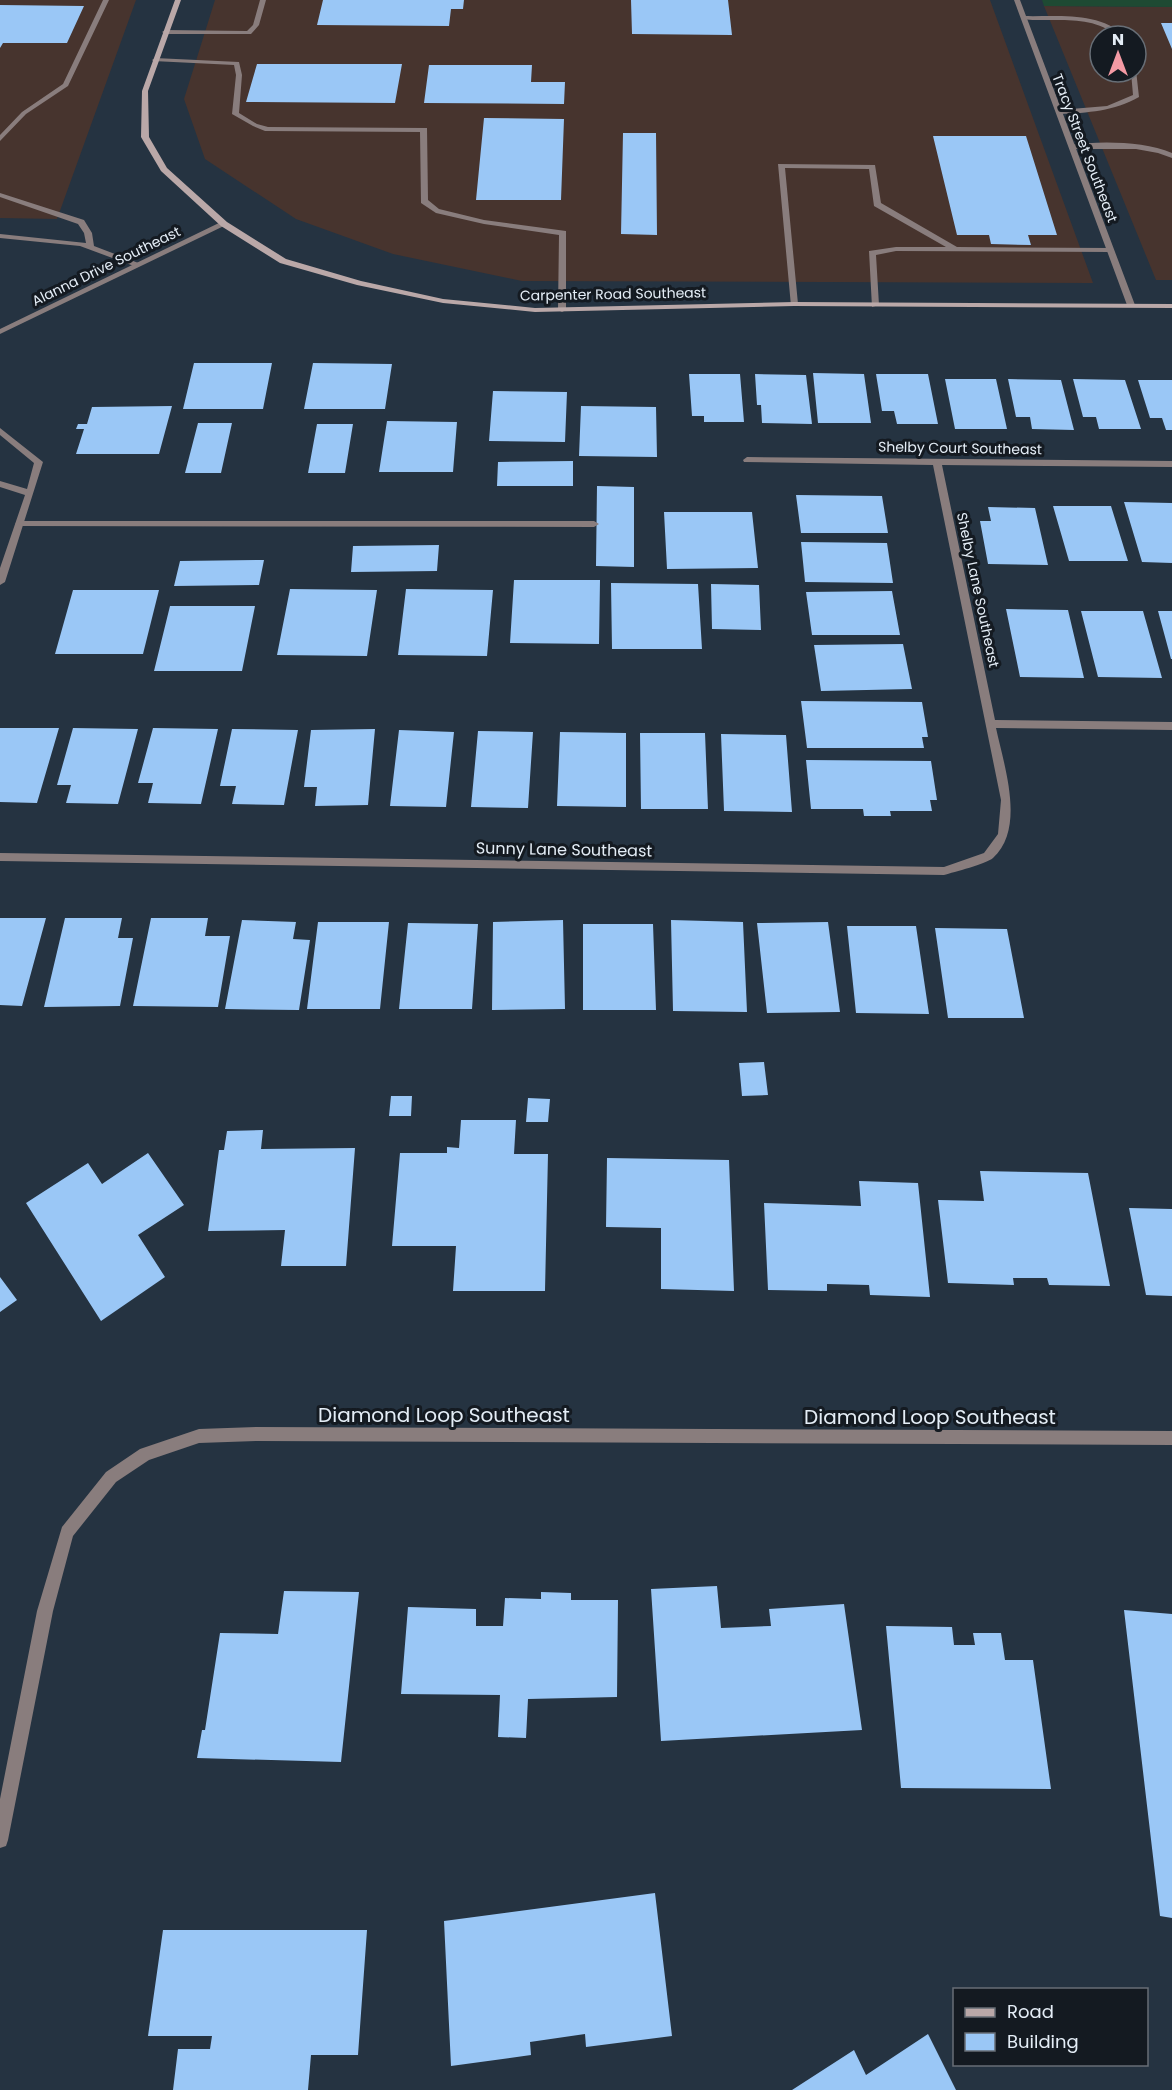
<svg xmlns="http://www.w3.org/2000/svg" width="1172" height="2090" viewBox="0 0 1172 2090" font-family="Poppins,sans-serif">
  <style>
    .industrial { fill: #47342e; fill-rule: evenodd }
    .green { fill: #1e4a33 }
    .building { fill: #9ac7f6 }
    .lines { fill: none; stroke-linecap: round; stroke-linejoin: round }
    .lane { fill: #897d7d; fill-rule: evenodd }
    .street { fill: #897d7d; fill-rule: evenodd }
    .secondary { fill: #baa8a8; fill-rule: evenodd }
    .labels { text-anchor: middle; stroke-width: 6; stroke-linejoin: round; paint-order: stroke }
    .far-street-label { font-size: 14px; fill: #e4edf6; stroke: #141a21 }
    .street-label { font-size: 16px; fill: #e4edf6; stroke: #141a21 }
    .near-street-label { font-size: 20px; fill: #e4edf6; stroke: #141a21 }
  </style>
  <rect width="100%" height="100%" fill="#253341"/>
  <!-- industrial -->
  <path class="industrial" d="M0,0H136L57,219L0,218Z
    M215,0H990L1093,283L522,281L393,254L296,219L205,159L184,99Z
    M1044,6L1172,7V280H1156ZM1100,36H1136V72H1100Z"/>
  <!-- green -->
  <path class="green" d="M1042,0H1172V7L1044,6Z"/>
  <!-- building -->
  <path class="building" d="M323,0H464L463,9H451L449,26L317,25Z
    M631,0H728L732,35L632,34Z
    M0,5L84,6L67,43H3L0,48Z
    M1161,23H1172V49Z
    M257,64H402L395,103L246,102Z
    M429,65H532L531,82H565L564,104L424,103Z
    M484,118L564,119L561,200H476Z
    M623,133H656L657,235L621,234Z
    M933,136H1026L1057,235H1028L1031,245L991,244L989,235H957Z
    M194,363H272L263,409H183Z
    M313,363L392,364L385,409H304Z
    M813,373L864,374L871,423H818Z
    M689,374H740L744,422H704V416H692Z
    M755,374L806,375L812,424L762,423L761,405H757Z
    M876,374H928L938,424H897L894,411H882Z
    M945,379H996L1007,429H955Z
    M1008,379L1061,380L1074,430L1032,429L1030,417H1016Z
    M1073,379L1125,380L1141,429H1099L1096,417H1083Z
    M1138,380H1172V430H1166L1162,418H1150Z
    M493,391L567,392L565,442L489,441Z
    M172,406L159,454H76L84,429H76L78,424H87L92,407Z
    M581,406L656,407L657,457L579,456Z
    M387,421L457,422L453,472H379Z
    M198,423H232L221,473H185Z
    M317,424H353L345,473H308Z
    M573,461V486H497L498,462Z
    M597,486L634,487V567L596,566Z
    M796,495L882,496L888,533H801Z
    M1124,502L1172,503V563L1142,562Z
    M1053,506H1111L1128,561H1069Z
    M988,507L1035,508L1048,565L988,564L980,521H991Z
    M664,512H752L758,568L667,569Z
    M801,542L887,543L893,583L805,582Z
    M439,545L437,571L351,572L353,546Z
    M264,560L259,585L174,586L180,561Z
    M514,580H600L599,644L510,643Z
    M611,583L698,584L702,649H612Z
    M711,584L759,585L761,630L712,629Z
    M290,589L377,590L367,656L277,655Z
    M406,589L493,590L487,656L398,655Z
    M73,590H159L143,654H55Z
    M892,591L900,635H812L806,592Z
    M170,606H255L242,671H154Z
    M1006,609L1068,610L1084,678L1020,677Z
    M1081,611H1143L1162,678L1098,677Z
    M1158,611H1172V659H1171Z
    M903,644L912,689L821,691L814,645Z
    M801,701L922,702L928,737H922L924,748H807Z
    M0,728H59L37,803L0,802Z
    M73,728L138,729L118,804L66,803L71,785H57Z
    M153,728L218,729L201,804L148,803L153,783H138Z
    M232,729L298,730L284,805L232,804L236,786H220Z
    M375,729L368,805L315,806L317,787H304L311,730Z
    M399,730L454,732L446,807L390,806Z
    M478,731L533,732L528,808L471,807Z
    M560,732L626,733V807L557,806Z
    M640,733H705L708,809H641Z
    M721,734L786,735L792,812L724,811Z
    M806,760L931,761L937,800H930L932,811H890L891,816H864L863,809H811Z
    M0,918H46L22,1006L0,1005Z
    M65,918H122L118,938H133L120,1006L44,1007Z
    M151,918H208L205,936H230L218,1007L133,1006Z
    M242,920L296,922L293,939L310,940L299,1010L225,1009Z
    M563,920L565,1009L492,1010L493,922Z
    M671,920L743,922L747,1012L673,1011Z
    M318,922H389L380,1009H307Z
    M828,922L840,1012L767,1013L757,923Z
    M408,923L478,924L472,1009H399Z
    M583,924H653L656,1010H583Z
    M847,926H916L929,1014L856,1013Z
    M935,928L1007,929L1024,1018H948Z
    M764,1062L768,1095L742,1096L739,1063Z
    M391,1096H412L411,1116H389Z
    M528,1098L550,1099L548,1122H526Z
    M461,1120H516L514,1154H548L545,1291H453L456,1246H392L400,1153H447V1147L459,1148Z
    M263,1130L261,1149L355,1148L346,1266H281L285,1230L208,1231L219,1150H224L227,1131Z
    M148,1153L184,1205L138,1235L165,1277L101,1321L26,1203L88,1163L102,1184Z
    M607,1158L729,1160L734,1291L661,1289V1228L606,1227Z
    M980,1171L1088,1173L1110,1286L1049,1285L1047,1278H1013L1014,1285L948,1283L938,1200L984,1201Z
    M859,1181L918,1183L930,1297L870,1295L869,1285L827,1284V1291L768,1290L764,1203L861,1206Z
    M1129,1208L1172,1209V1296L1146,1295Z
    M0,1277L17,1300L0,1312Z
    M717,1586L721,1628L771,1626L769,1609L844,1604L862,1730L661,1741L651,1589Z
    M284,1591L359,1592L341,1762L197,1758L202,1730H205L220,1633L278,1634Z
    M541,1592L571,1593V1600H618L617,1697L528,1699L526,1738L498,1737L500,1695L401,1694L408,1607L476,1609V1626H503L505,1598L541,1599Z
    M1124,1610L1172,1614V1918L1160,1916Z
    M886,1626L952,1627L954,1645H975L973,1633H1001L1005,1660H1033L1051,1789L901,1788Z
    M655,1893L672,2036L586,2047L585,2034L530,2042L531,2055L451,2066L444,1921Z
    M163,1930H367L358,2055H311L308,2090H173L178,2049H210L212,2036H148Z
    M928,2034L956,2090H792L854,2050L866,2075Z"/>
  <g class="lines">
    <!-- lane -->
    <path class="lane" d="M103,0H109L68,86L26,114L0,141V135L22,112L63,84Z
      M260,0H266L259,25L251,34H165L162,32L165,30L247,31L253,25Z
      M1023,16C1056,17 1100,11 1124,36H1117C1090,13 1053,23 1021,19V17Z
      M155,58L239,62L242,75L239,113L257,124L268,127L427,128L428,200L439,209L484,220L566,231V310L562,312L558,310L559,235L484,224L436,213L421,203L420,132L265,131L253,126L232,114L236,75L234,65L153,61L152,60Z
      M1136,70L1139,97C1114,111 1088,113 1059,114L1056,112L1059,110L1107,106L1133,95L1131,72Z
      M1069,145C1100,141 1143,141 1172,153V158L1158,153L1136,149H1069Z
      M778,164L875,165L881,203L957,247L1110,248L1114,250L1110,252L896,251L876,255L879,305L872,307L869,251L896,247H946L874,206L869,169L785,168L798,304L791,306Z
      M0,193L84,220L92,233L94,246L141,264L134,266L80,246L0,238V234L86,243L84,233L78,224L0,197Z
      M20,521H594L599,524L594,527L17,526L15,524Z"/>
    <!-- street -->
    <path class="street" d="M1014,0H1020L1135,305L1134,307L1127,305Z
      M221,222L228,224L0,334V329Z
      M0,428L43,462L5,582L0,585V568L25,495L0,487V481L27,489L34,463L0,435Z
      M747,457L1172,461V467L942,465L995,720L1172,722V730L996,728C1004,766 1026,828 993,858C986,864 954,872 944,875L0,861V853L944,867L984,853L998,834L1001,800L933,465L744,462L743,460Z
      M257,1427L1172,1431V1445L257,1441L199,1443L149,1460L116,1482L73,1536L53,1611L8,1840L6,1846L0,1848V1799L37,1611L62,1527L106,1472L140,1449L199,1429Z"/>
    <!-- secondary -->
    <path class="secondary" d="M175,0H181L148,91L149,137L167,168L227,222L286,259L361,281L443,299L535,308L794,302L1172,304V308L794,306L535,312L443,303L357,285L280,263L221,226L161,171L141,137L142,91Z"/>
  </g>
  <g class="labels">
    <!-- far-street labels -->
    <g class="far-street-label">
      <text transform="translate(1085 148) rotate(69)" y="5">Tracy Street Southeast</text>
      <text transform="translate(106 266) rotate(-26)" y="5">Alanna Drive Southeast</text>
      <text transform="translate(613 294) rotate(-1)" y="5">Carpenter Road Southeast</text>
      <text transform="translate(960 448) rotate(1)" y="5">Shelby Court Southeast</text>
      <text transform="translate(978 590) rotate(78)" y="5">Shelby Lane Southeast</text>
    </g>
    <!-- street labels -->
    <g class="street-label">
      <text transform="translate(564 849) rotate(1)" y="6">Sunny Lane Southeast</text>
    </g>
    <!-- near-street labels -->
    <g class="near-street-label">
      <text x="444" y="1422">Diamond Loop Southeast</text>
      <text x="930" y="1424">Diamond Loop Southeast</text>
    </g>
  </g>
  <!-- legend -->
  <rect x="953" y="1988" width="195" height="78" fill="#141a21" stroke="#676e76" stroke-width="1.5"/>
  <rect x="965" y="2008" width="30" height="9" fill="#baa8a8" stroke="#676e76" stroke-width="1.5"/>
  <text x="1007" y="2018" font-size="18" fill="#e4edf6">Road</text>
  <rect x="965" y="2033" width="30" height="18" fill="#9ac7f6" stroke="#676e76" stroke-width="1.5"/>
  <text x="1007" y="2048" font-size="18" fill="#e4edf6">Building</text>
  <!-- north arrow -->
  <g transform="translate(1118 54)"><circle r="28" fill="#141a21" stroke="#676e76" stroke-width="1.5"/>
  <path d="M0-4.5L10 22L0 15L-10 22Z" fill="#f49aa4"/>
  <text y="-9" font-size="16" font-weight="bold" text-anchor="middle" fill="#e4edf6">N</text>
  </g>
</svg>
